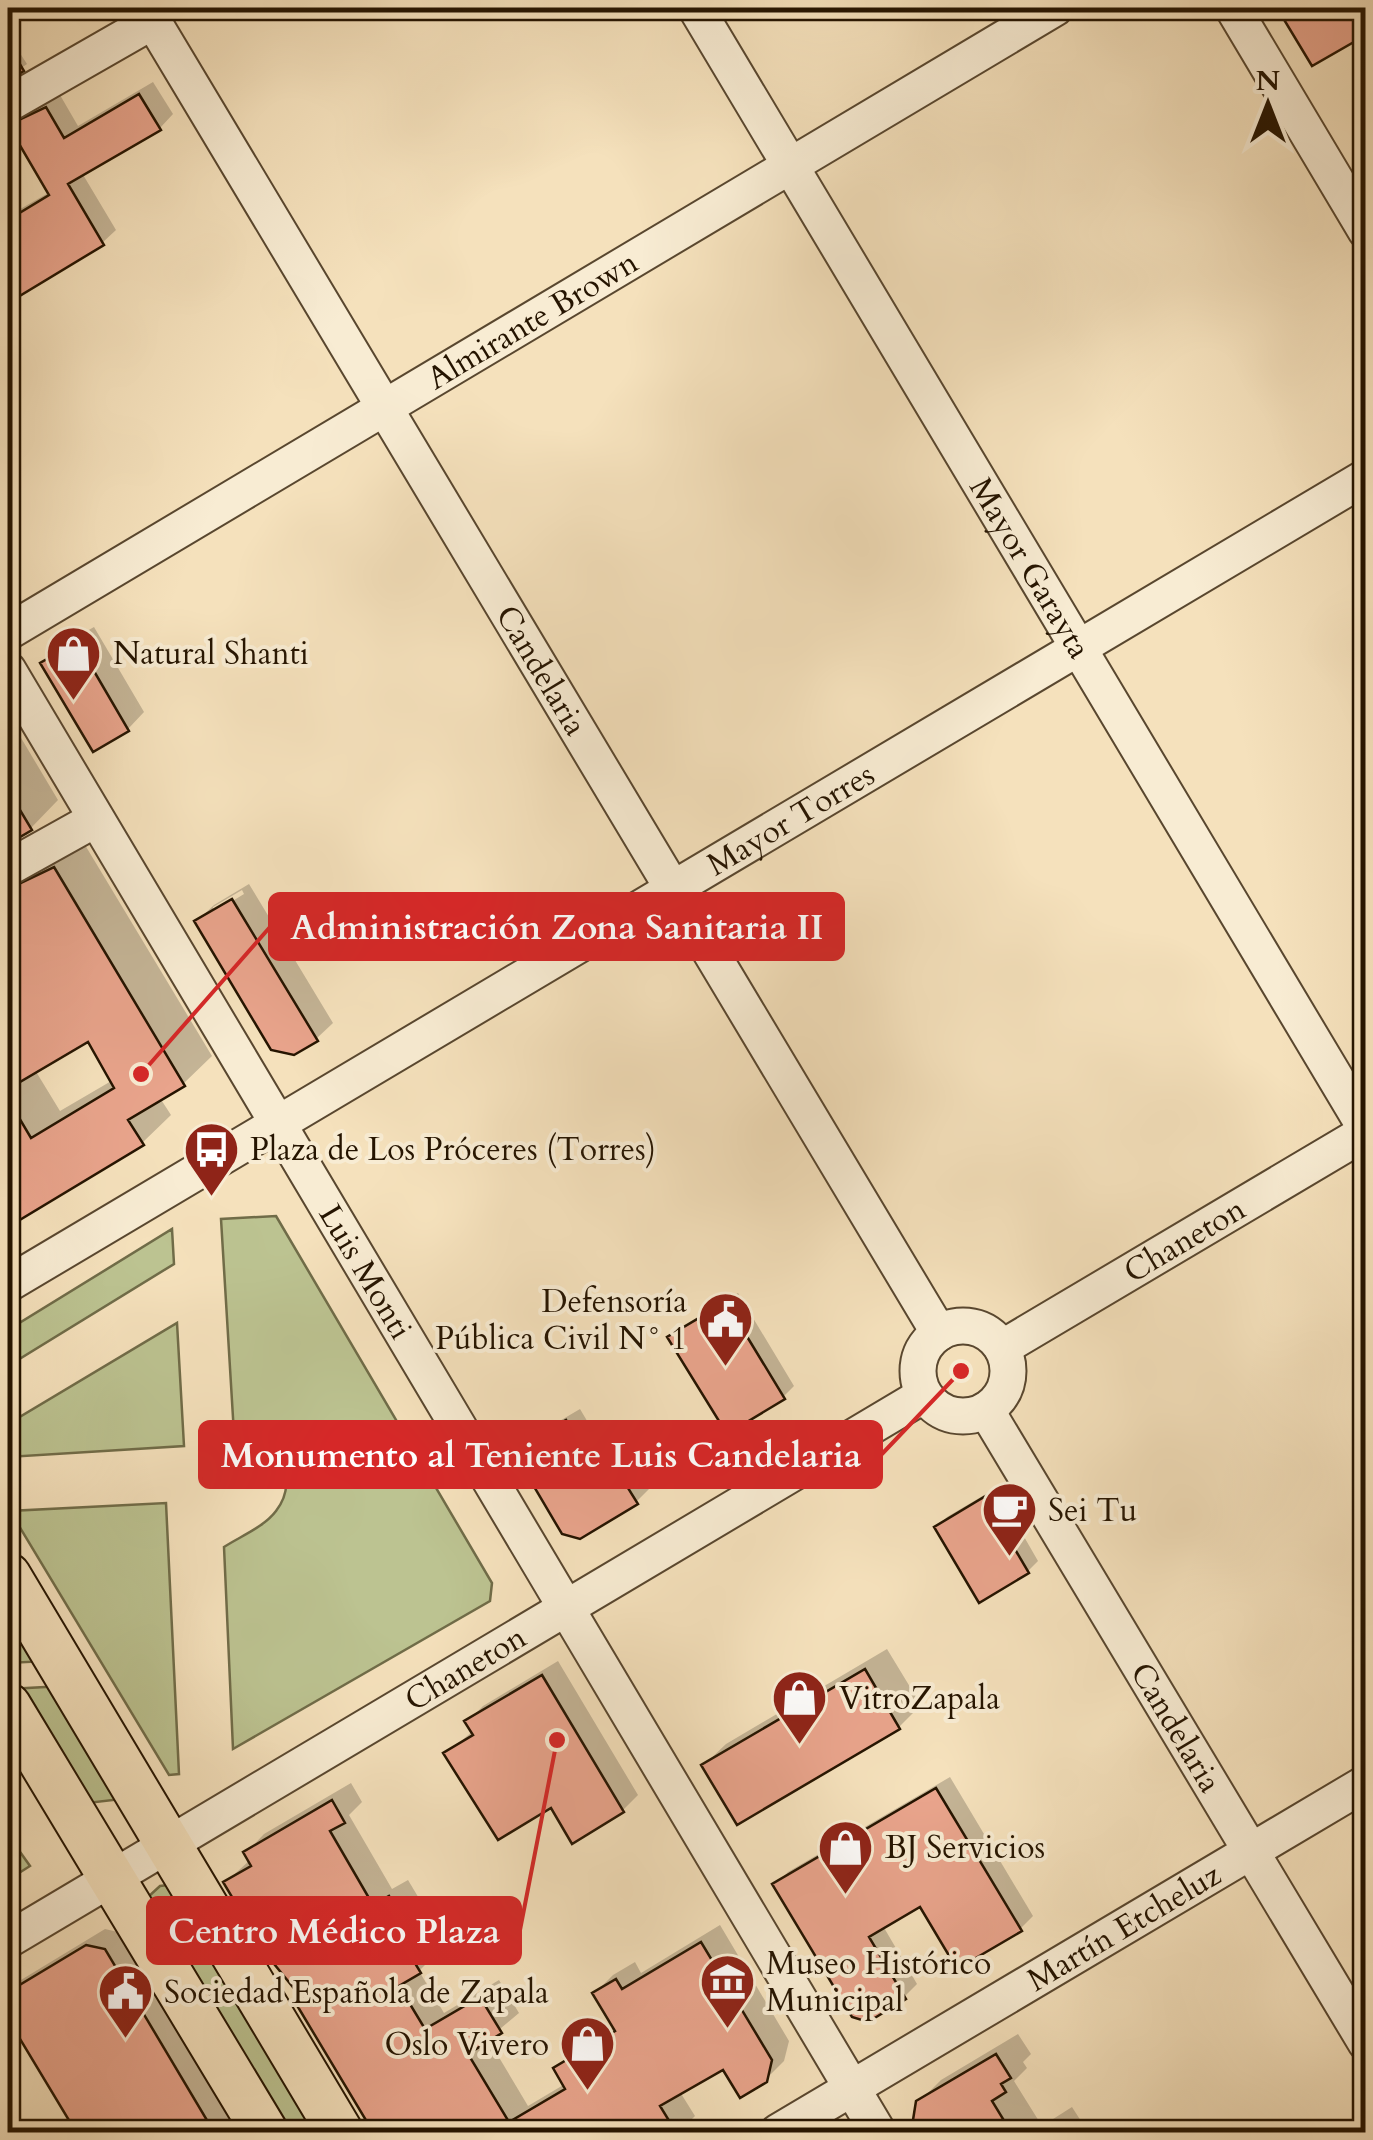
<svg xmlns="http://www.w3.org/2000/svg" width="1373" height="2140" viewBox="0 0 1373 2140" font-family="Cardo,serif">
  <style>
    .green { fill: #bcc391; stroke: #706c48; stroke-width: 2.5 }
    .shadow { fill: #0003; fill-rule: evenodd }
    .building { fill: #e9a48c; stroke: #251400; stroke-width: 2.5 }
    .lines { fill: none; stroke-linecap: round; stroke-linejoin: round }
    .minor-casing { stroke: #59472f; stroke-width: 39 }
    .major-casing { stroke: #251400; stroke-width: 49 }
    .minor { stroke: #f8ecd3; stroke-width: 35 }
    .major { stroke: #f5e1bc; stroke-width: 45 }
    .labels { text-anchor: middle; stroke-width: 8; stroke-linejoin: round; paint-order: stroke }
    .street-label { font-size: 32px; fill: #251400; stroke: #f8ecd3 }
    .poi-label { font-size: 32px; fill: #251400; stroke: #f8ecd3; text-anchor: start }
    .leader { fill: none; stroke: #d62828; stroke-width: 4 }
    .callout-dot { fill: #d62828; stroke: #f8ecd3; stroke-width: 4 }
    .callout { fill: #d62828; stroke: #d62828; stroke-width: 4 }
    .callout-label { font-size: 35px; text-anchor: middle; font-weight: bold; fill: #fff }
  </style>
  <rect width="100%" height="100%" fill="#f5e1bc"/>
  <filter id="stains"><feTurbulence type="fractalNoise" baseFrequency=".002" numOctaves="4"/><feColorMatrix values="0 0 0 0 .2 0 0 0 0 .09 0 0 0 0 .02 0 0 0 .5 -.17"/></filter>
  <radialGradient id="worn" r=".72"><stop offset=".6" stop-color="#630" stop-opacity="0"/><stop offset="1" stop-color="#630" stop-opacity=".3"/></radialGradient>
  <!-- green -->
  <path class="green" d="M276,1216L492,1583L490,1601L233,1749L224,1547C241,1536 264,1527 276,1511C303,1476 273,1434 234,1434L221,1219Z
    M172,1229L174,1264L8,1366V1330Z
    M177,1323L184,1446L8,1457V1424Z
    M166,1503L179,1774L169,1775L10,1511Z
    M8,1615L48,1661L8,1663Z
    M63,1686L130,1798L79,1804L10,1689Z
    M8,1835L30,1866L8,1880Z
    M168,1885L330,2132H275L148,1897L160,1886Z"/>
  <!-- shadow -->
  <path class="shadow" d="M14,44L27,64L8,77V48Z
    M153,82L173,114L160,128L82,173L116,230L102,243L8,300V216L50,192L10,125L23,112L60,95L78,126Z
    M94,627L144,712L128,729L43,664L59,647ZM86,633L89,637L58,655V649Z
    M8,716L58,800L30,829L14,838L18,851L82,840L212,1056L183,1084L160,1098L171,1115L142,1143L8,1224ZM89,1038L113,1080L60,1111L35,1070Z
    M249,884L333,1023L316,1039L197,921L214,905ZM242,890L244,894L213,913V907Z
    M738,1293L794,1386L783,1397L670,1338L681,1327Z
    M580,1409L608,1456L624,1447L650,1488L636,1502L516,1452L529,1439Z
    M996,1488L1038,1561L1028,1571L937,1527L947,1517Z
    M887,1649L921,1705L899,1727L738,1821L704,1765L726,1744Z
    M558,1661L638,1795L623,1810L552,1805L447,1753L473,1731L468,1721L483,1706Z
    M950,1777L1033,1916L1020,1929L921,1904L883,1926L917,1984L904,1997L776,1885L788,1872Z
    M351,1783L362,1802L349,1815L392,1889L408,1880L423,1905L414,1914L437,1953L419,1971L444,2013L499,1980L519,2013L488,2039L528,2106L565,2084L556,2069L574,2050L615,2026L595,1993L613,1975L635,1962L641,1973L720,1925L789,2041L784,2061L765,2080L724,2066L680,2092L695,2116L679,2132H376L301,2008L307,2001L226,1882L250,1860L246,1853L264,1834Z
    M105,1929L122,1933L232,2118L217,2132H77L8,2014V1991L16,1983Z
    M1018,2034L1031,2054L1023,2062L1027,2068L1014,2081L1042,2126L1072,2107L1088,2132H924L916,2119L918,2103L941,2080Z"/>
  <!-- building -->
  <path class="building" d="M1277,8H1366V35L1312,66Z
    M8,44L24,71L8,80Z
    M139,94L161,130L68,184L104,245L8,303V220L49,195L8,125L46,107L64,138Z
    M77,642L129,731L93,752L40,663Z
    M8,790L32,830L8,844Z
    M54,867L185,1086L128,1120L144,1145L8,1227V1099L31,1138L114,1088L88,1042L8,1089V889Z
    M232,899L318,1041L294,1055L271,1050L194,921Z
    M726,1302L785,1399L727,1434L667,1337Z
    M566,1420L594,1468L610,1459L638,1504L580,1539L562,1534L513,1451Z
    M984,1497L1029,1573L979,1603L934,1527Z
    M865,1669L900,1729L737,1825L701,1765Z
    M542,1675L624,1812L572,1844L551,1808L498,1840L443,1753L473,1735L464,1721Z
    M936,1788L1022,1931L957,1969L920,1907L869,1937L906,1999L868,2022L852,2017L772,1884Z
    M332,1800L345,1823L330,1831L373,1905L389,1896L407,1926L396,1932L421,1973L399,1986L425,2029L480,1997L502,2033L468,2054L509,2122L565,2089L553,2068L615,2031L592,1993L616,1979L622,1989L701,1942L772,2060L767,2082L740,2098L723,2070L660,2106L676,2132H373L298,2007L305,2002L266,1954L223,1882L251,1866L243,1852Z
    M86,1945L105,1949L214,2132H76L8,2019V1992Z
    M996,2054L1011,2078L1001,2084L1006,2092L992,2101L1011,2132H921L913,2120L916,2101Z"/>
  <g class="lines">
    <defs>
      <g id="minor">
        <path id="s1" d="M145,8L939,1333"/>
        <path id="s2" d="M696,8L1366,1129"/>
        <path d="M1233,8L1366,231"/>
        <path d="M8,104L153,21"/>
        <path id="s3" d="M8,632L1055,8"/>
        <path id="s4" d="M8,670L878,2132"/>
        <path d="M8,868L96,819"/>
        <path id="s5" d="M8,1284L1366,477"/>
        <circle cx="963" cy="1371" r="45"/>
        <path id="s6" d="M1002,1348L1366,1132"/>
        <path id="s7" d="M986,1410L1366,2043"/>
        <path id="s8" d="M8,1940L924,1395"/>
        <path id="s9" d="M778,2132L1366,1783"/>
      </g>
      <path id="major" d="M8,1576L340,2132
        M8,1706L265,2132"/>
    </defs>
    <!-- minor casing -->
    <use href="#minor" class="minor-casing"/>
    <!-- major casing -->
    <use href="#major" class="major-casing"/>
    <!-- minor -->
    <use href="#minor" class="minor"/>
    <!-- major -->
    <use href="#major" class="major"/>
  </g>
  <!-- icons -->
  <defs>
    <symbol id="shop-pin" viewBox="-11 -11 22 30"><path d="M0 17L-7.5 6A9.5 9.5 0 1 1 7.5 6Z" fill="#8f2418" stroke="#f8ecd3"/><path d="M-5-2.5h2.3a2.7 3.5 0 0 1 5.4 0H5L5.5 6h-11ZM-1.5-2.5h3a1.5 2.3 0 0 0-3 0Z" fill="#fff"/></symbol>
    <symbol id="bus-pin" viewBox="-11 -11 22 30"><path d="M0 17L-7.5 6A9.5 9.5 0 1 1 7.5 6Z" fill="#8f2418" stroke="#f8ecd3"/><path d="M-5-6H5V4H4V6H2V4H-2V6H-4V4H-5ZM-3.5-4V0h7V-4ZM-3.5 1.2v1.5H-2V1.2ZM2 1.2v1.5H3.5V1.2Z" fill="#fff"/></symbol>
    <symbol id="civic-pin" viewBox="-11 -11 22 30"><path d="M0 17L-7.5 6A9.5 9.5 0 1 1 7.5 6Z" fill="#8f2418" stroke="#f8ecd3"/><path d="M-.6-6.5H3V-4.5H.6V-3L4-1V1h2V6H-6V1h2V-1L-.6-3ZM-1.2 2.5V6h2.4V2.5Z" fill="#fff"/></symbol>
    <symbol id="cafe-pin" viewBox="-11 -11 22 30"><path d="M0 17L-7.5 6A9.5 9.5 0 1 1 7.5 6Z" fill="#8f2418" stroke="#f8ecd3"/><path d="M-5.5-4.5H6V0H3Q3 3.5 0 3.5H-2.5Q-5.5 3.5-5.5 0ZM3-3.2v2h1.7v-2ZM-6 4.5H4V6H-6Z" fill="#fff"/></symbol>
    <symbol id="museum-pin" viewBox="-11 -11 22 30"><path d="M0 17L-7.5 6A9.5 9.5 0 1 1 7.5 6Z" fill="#8f2418" stroke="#f8ecd3"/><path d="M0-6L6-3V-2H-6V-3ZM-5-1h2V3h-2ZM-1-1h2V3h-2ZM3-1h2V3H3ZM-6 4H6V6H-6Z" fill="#fff"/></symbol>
  </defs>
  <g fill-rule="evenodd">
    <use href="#shop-pin" x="42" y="622" width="63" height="86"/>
    <use href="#bus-pin" x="180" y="1118" width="63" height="86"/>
    <use href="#civic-pin" x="694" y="1288" width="63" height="86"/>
    <use href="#cafe-pin" x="978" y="1478" width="63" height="86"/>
    <use href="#shop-pin" x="768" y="1666" width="63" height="86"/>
    <use href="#shop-pin" x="814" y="1816" width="63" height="86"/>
    <use href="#museum-pin" x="696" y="1950" width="63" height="86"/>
    <use href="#civic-pin" x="94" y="1960" width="63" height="86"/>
    <use href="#shop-pin" x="556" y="2012" width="63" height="86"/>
  </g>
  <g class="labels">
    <!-- street labels -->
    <g class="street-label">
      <text dy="11" stroke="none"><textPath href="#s3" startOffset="610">Almirante Brown</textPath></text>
      <text dy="11" stroke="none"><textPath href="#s2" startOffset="652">Mayor Garayta</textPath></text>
      <text dy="11" stroke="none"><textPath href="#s1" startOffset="772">Candelaria</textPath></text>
      <text dy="11" stroke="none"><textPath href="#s5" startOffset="910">Mayor Torres</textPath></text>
      <text dy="11" stroke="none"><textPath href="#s6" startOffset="212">Chaneton</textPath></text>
      <text dy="11" stroke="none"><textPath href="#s4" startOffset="700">Luis Monti</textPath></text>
      <text dy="11" stroke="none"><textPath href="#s8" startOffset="532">Chaneton</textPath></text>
      <text dy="11" stroke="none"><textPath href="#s7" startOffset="370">Candelaria</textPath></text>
      <text dy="11" stroke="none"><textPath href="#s9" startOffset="402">Martín Etcheluz</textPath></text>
    </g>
    <!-- poi labels -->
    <g class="poi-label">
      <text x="113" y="664">Natural Shanti</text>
      <text x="250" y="1160">Plaza de Los Próceres (Torres)</text>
      <text x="687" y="1312" text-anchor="end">Defensoría<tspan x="687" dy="37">Pública Civil N° 1</tspan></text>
      <text x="1048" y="1521">Sei Tu</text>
      <text x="839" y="1709">VitroZapala</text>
      <text x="885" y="1858">BJ Servicios</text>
      <text x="766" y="1974">Museo Histórico<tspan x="766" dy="37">Municipal</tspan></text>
      <text x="164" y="2003">Sociedad Española de Zapala</text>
      <text x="549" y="2055" text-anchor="end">Oslo Vivero</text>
    </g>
  </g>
  <!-- callouts -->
  <path class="leader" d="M141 1074L270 927M961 1371L881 1455M557 1740L520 1930"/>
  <g class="callout-dot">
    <circle cx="141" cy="1074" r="10"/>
    <circle cx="961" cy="1371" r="10"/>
    <circle cx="557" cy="1740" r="10"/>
  </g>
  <g class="callout">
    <rect x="270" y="894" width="573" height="65" rx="10"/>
    <rect x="200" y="1422" width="681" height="65" rx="10"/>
    <rect x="148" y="1898" width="372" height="65" rx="10"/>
  </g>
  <g class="callout-label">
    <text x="557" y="939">Administración Zona Sanitaria II</text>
    <text x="541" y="1467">Monumento al Teniente Luis Candelaria</text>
    <text x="334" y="1943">Centro Médico Plaza</text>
  </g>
  <!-- margin -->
  <rect width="1373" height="2140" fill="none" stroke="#f5e1bc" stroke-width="40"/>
  <rect x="10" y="10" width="1353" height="2120" fill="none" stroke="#251400" stroke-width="5"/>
  <rect x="20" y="20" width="1333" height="2100" fill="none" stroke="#251400" stroke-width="2.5"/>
  <!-- north arrow -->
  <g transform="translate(1268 105)" stroke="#f8ecd3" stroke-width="8" paint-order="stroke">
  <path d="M0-8L18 38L0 25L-18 38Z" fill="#251400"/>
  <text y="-15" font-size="28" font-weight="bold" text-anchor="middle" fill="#251400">N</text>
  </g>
  <rect width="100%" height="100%" filter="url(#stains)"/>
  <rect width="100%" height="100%" fill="url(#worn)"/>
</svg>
